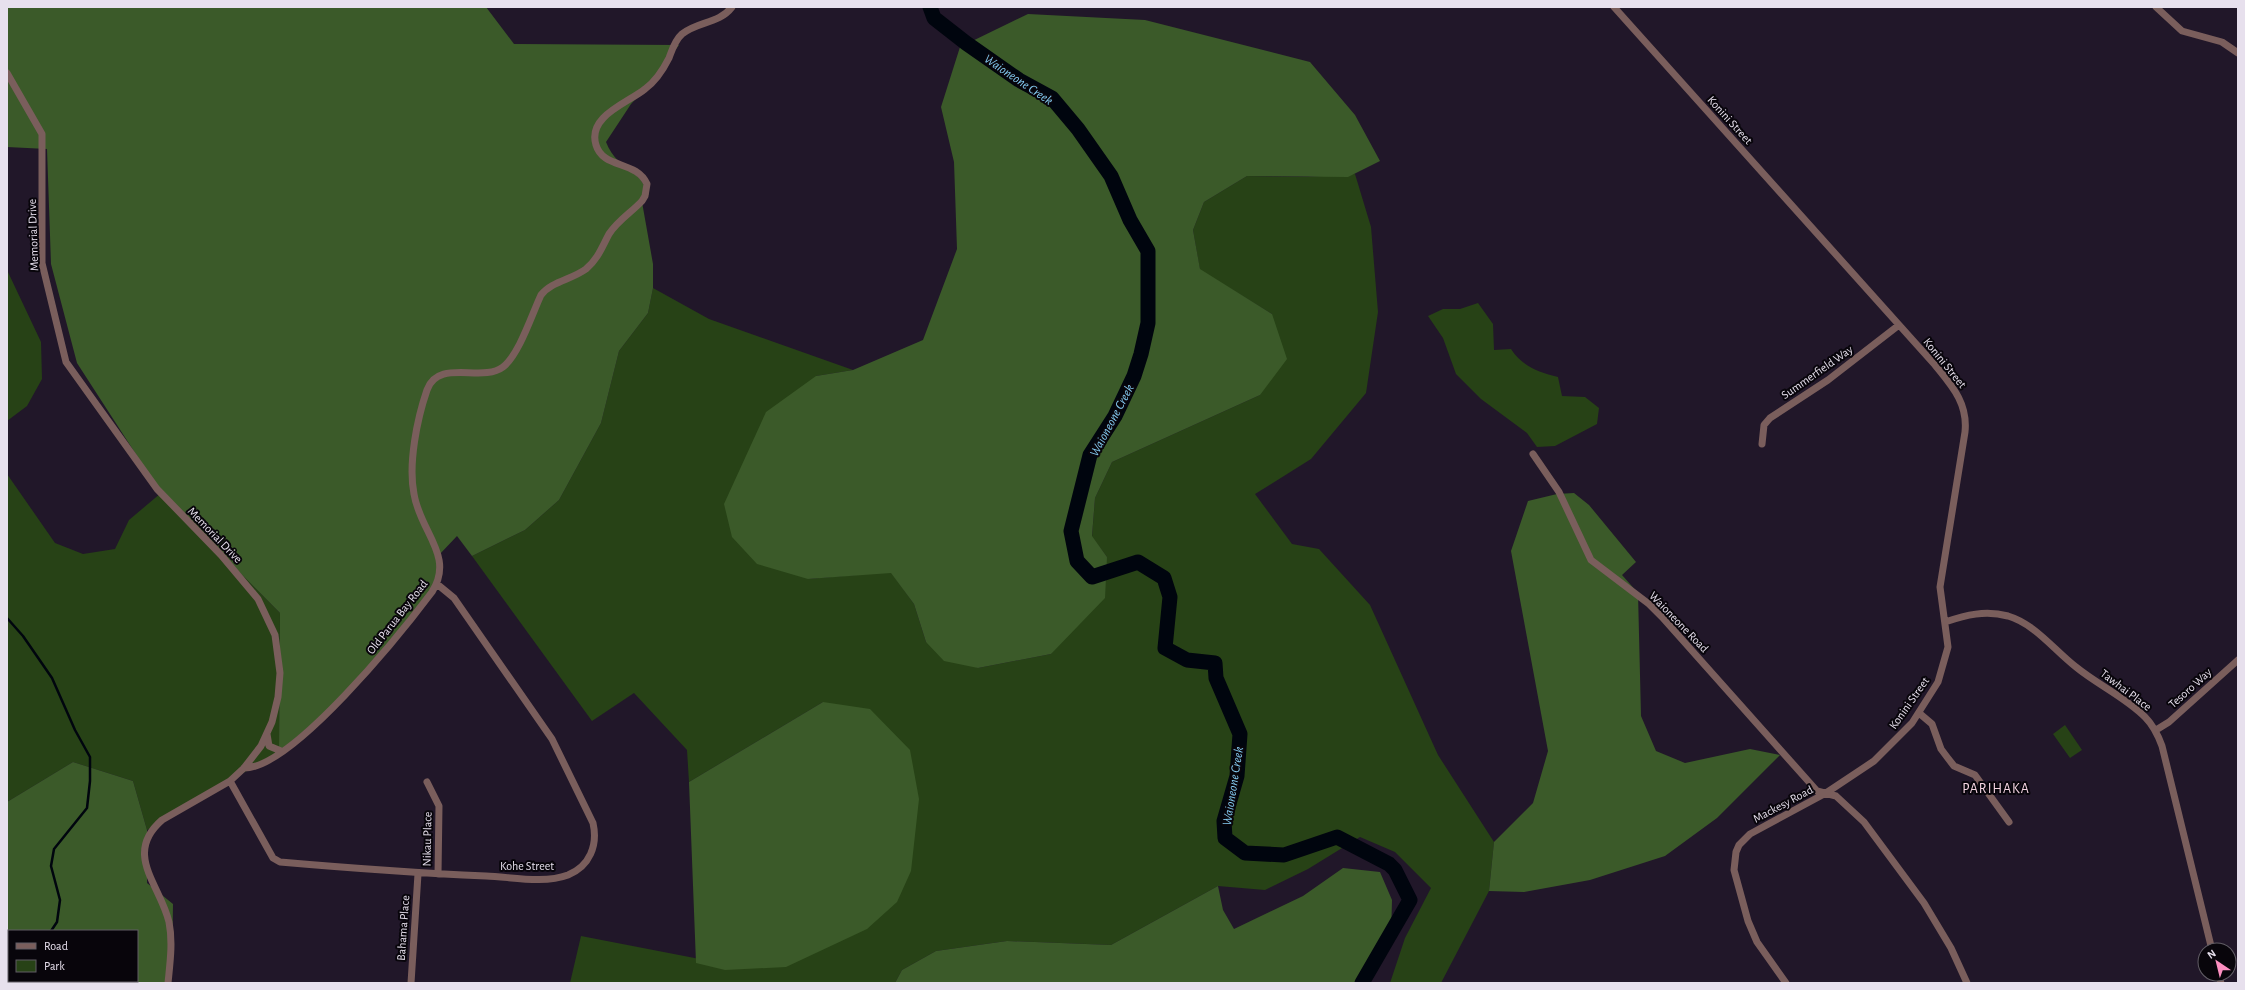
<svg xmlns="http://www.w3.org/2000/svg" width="2245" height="990" viewBox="0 0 2245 990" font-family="'Alegreya Sans',sans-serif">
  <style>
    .green { fill: #274216 }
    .forest { fill: #3b5a29; fill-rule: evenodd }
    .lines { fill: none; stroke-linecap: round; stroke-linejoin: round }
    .stream { stroke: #00050e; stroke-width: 2.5 }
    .river { stroke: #00050e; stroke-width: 15 }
    .street { stroke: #7a5e5c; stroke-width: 7 }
    .labels { text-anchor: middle; stroke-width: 4; stroke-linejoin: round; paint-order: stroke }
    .street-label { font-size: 12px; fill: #e7e0ed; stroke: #08050b }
    .water-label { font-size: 13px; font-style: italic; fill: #85ccf3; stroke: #08050b }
    .quarter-label { font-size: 14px; letter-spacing: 1px; fill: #f5d5e2; stroke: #08050b }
  </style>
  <rect width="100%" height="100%" fill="#211729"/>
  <!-- green -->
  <path class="green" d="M1355,174L1371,227L1378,312L1366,393L1311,459L1255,494L1292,544L1319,549L1370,605L1438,755L1494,842L1489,891L1441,983H1390L1405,938L1431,888L1395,852L1360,837L1308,869L1265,890L1218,886L1111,945L1007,941L936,951L902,970L895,983H570L581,936L710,961L823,702L689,782L687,750L634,693L592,721L472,556L525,530L559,500L601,423L619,351L648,313L653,288L709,319L853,370L816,376L808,579L891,572L914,604L926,642L978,668L1051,654L1107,557L1092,537L1095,498L1112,462L1260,395L1272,314L1200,270L1193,230L1204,202L1247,176L1307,177Z
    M7,270L41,342L42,379L27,406L7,421Z
    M1478,303L1493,324L1494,350L1511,349C1522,366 1538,372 1558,377L1562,396L1585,397L1599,408L1597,424L1555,446L1537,447L1527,433L1481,399L1456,374L1443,338L1428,316L1443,309H1460Z
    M7,474L55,543L83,554L115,549L129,520L161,493L280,613L279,752L147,830L133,781L73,762L7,802Z
    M2065,725L2082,750L2070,758L2053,734Z"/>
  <!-- forest -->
  <path class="forest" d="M7,7H486L514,44L679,45L651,83L631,104L606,142C612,158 623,165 637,176C642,180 646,189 649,194L642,202L653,264V288L648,313L619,351L601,423L559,500L525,530L472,556L457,536L439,555L438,582L344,697L279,752L280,613L161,493L77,363L51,264L47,149L7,147Z
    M1028,14L1145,20L1310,62L1355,115L1380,161L1348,177L1247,176L1204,202L1193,230L1200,269L1272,314L1287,359L1260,395L1112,462L1095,498L1092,536L1107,557L1105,598L1051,654L978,668L944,661L926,642L914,604L891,573L808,579L757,564L732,537L724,504L766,412L816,376L853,370L923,340L957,249L954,162L941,107L960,47Z
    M1574,493L1589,505L1636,562L1622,575L1638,593L1641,716L1656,751L1685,763L1750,749L1780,755L1717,818L1665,856L1590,880L1524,892L1489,891L1494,842L1533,803L1548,751L1511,551L1528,501L1557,494Z
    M823,702L870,709L910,750L919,799L911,871L897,902L867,929L786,967L725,970L696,963L689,782Z
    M73,762L133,781L147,830V883L173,904L172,968L170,983H7V802ZM9,931H137V981H9Z
    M1343,868L1380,872L1392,900L1391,938L1368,983H895L902,970L936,951L1007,941L1111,945L1218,886L1223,910L1234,929L1303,896Z"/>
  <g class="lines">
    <!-- stream -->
    <path class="stream" d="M7,618L23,636L52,678L75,730L90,757V781L87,808L54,849L51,866L60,900L57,922L51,931
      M27,983V981"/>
    <!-- river -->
    <path class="river" d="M930,7L934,18L966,43L1019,80L1052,98L1078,129L1111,176L1130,220L1148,251V323L1141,354L1134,376L1115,416L1090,455L1071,531L1077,561L1092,577L1138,562L1164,578L1170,597L1165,648L1187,660L1215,663L1216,678L1240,734L1237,776L1224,821L1225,838L1245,853L1284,855L1337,837L1389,864L1395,870L1410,900L1362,983"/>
    <!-- street -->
    <path class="street" d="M1614,7L1935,365C1952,386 1968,403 1965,432L1940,587L1948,647L1938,682L1912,723L1874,761L1826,793L1750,834L1739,845L1736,852L1734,870L1748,921L1757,942L1786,983
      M2156,7L2182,31L2222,42L2238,53
      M7,73L42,134V263L66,362L157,489L221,555L258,599L275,635L280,673L278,697L272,722L261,746L244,768L230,781L162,820C123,854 160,884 169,922C173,942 170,963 168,983
      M1762,444L1764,425L1770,418L1828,380L1899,325
      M1533,454L1559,492L1591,560L1649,604L1662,617L1817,791L1836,796L1864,822L1924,903L1951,948L1967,983
      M1945,622C1966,615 1985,610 2008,616C2035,624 2054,650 2076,667C2098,685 2125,697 2145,717C2153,725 2158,735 2162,746L2212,950
      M1919,713L1932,724L1941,749L1947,757L1954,766L1975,775L2009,822
      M2156,730L2169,722L2238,660
      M267,734L269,746L281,751
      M244,768C292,769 402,632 432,592C455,556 420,532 414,494C408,464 417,419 427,390C438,358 482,383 503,367C519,355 532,314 541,295C552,281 571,280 586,269C598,259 602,247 609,234C618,220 632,212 642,201L645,196L647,184C636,160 603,169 596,145C587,116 628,103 645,89C656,81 663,70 669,58C672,50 675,40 682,34C698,21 719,24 732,7
      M230,781L273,858L280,862C349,868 417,873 486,876C512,877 544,884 568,875C590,866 598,845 593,823L552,739L454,598L437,584
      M427,782L439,806L438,874
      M2218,974L2221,983
      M411,983L418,874"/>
  </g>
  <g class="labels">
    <!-- street labels -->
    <g class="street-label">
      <text transform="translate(1730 120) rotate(48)" y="4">Konini Street</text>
      <text transform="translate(33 235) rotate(-92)" y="4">Memorial Drive</text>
      <text transform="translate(1945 363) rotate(51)" y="4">Konini Street</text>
      <text transform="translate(1817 372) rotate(-35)" y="4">Summerfield Way</text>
      <text transform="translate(215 535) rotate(46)" y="4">Memorial Drive</text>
      <text transform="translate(397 617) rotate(-52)" y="4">Old Parua Bay Road</text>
      <text transform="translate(1679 622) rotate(46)" y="4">Waioneone Road</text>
      <text transform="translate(2190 688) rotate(-42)" y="4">Tesoro Way</text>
      <text transform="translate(2126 690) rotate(37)" y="4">Tawhai Place</text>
      <text transform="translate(1909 703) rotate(-55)" y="4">Konini Street</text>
      <text transform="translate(1783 804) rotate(-28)" y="4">Mackesy Road</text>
      <text transform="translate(427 839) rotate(-89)" y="4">Nikau Place</text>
      <text x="527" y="870">Kohe Street</text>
      <text transform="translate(403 928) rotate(-86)" y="4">Bahama Place</text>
    </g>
    <!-- water labels -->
    <g class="water-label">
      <text transform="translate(1019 79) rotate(34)" y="5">Waioneone Creek</text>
      <text transform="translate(1111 420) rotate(-62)" y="5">Waioneone Creek</text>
      <text transform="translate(1232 786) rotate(-81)" y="5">Waioneone Creek</text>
    </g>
    <!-- quarter labels -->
    <g class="quarter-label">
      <text x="1996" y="793">PARIHAKA</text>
    </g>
  </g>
  <!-- border -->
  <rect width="2245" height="990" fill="none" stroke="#e7e0ed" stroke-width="16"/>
  <!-- legend -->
  <rect x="8" y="930" width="130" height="52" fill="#08050b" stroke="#615d65"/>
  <rect x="16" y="943" width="20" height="6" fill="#7a5e5c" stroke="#615d65"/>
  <text x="44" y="950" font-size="12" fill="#e7e0ed">Road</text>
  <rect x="16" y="960" width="20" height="12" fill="#274216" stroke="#615d65"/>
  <text x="44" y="970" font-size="12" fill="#e7e0ed">Park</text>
  <!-- north arrow -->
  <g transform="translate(2217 962) rotate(325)"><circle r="19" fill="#08050b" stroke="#615d65"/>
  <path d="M0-3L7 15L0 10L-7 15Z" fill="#fc8fc1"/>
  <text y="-6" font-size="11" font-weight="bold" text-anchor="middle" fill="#e7e0ed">N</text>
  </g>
</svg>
